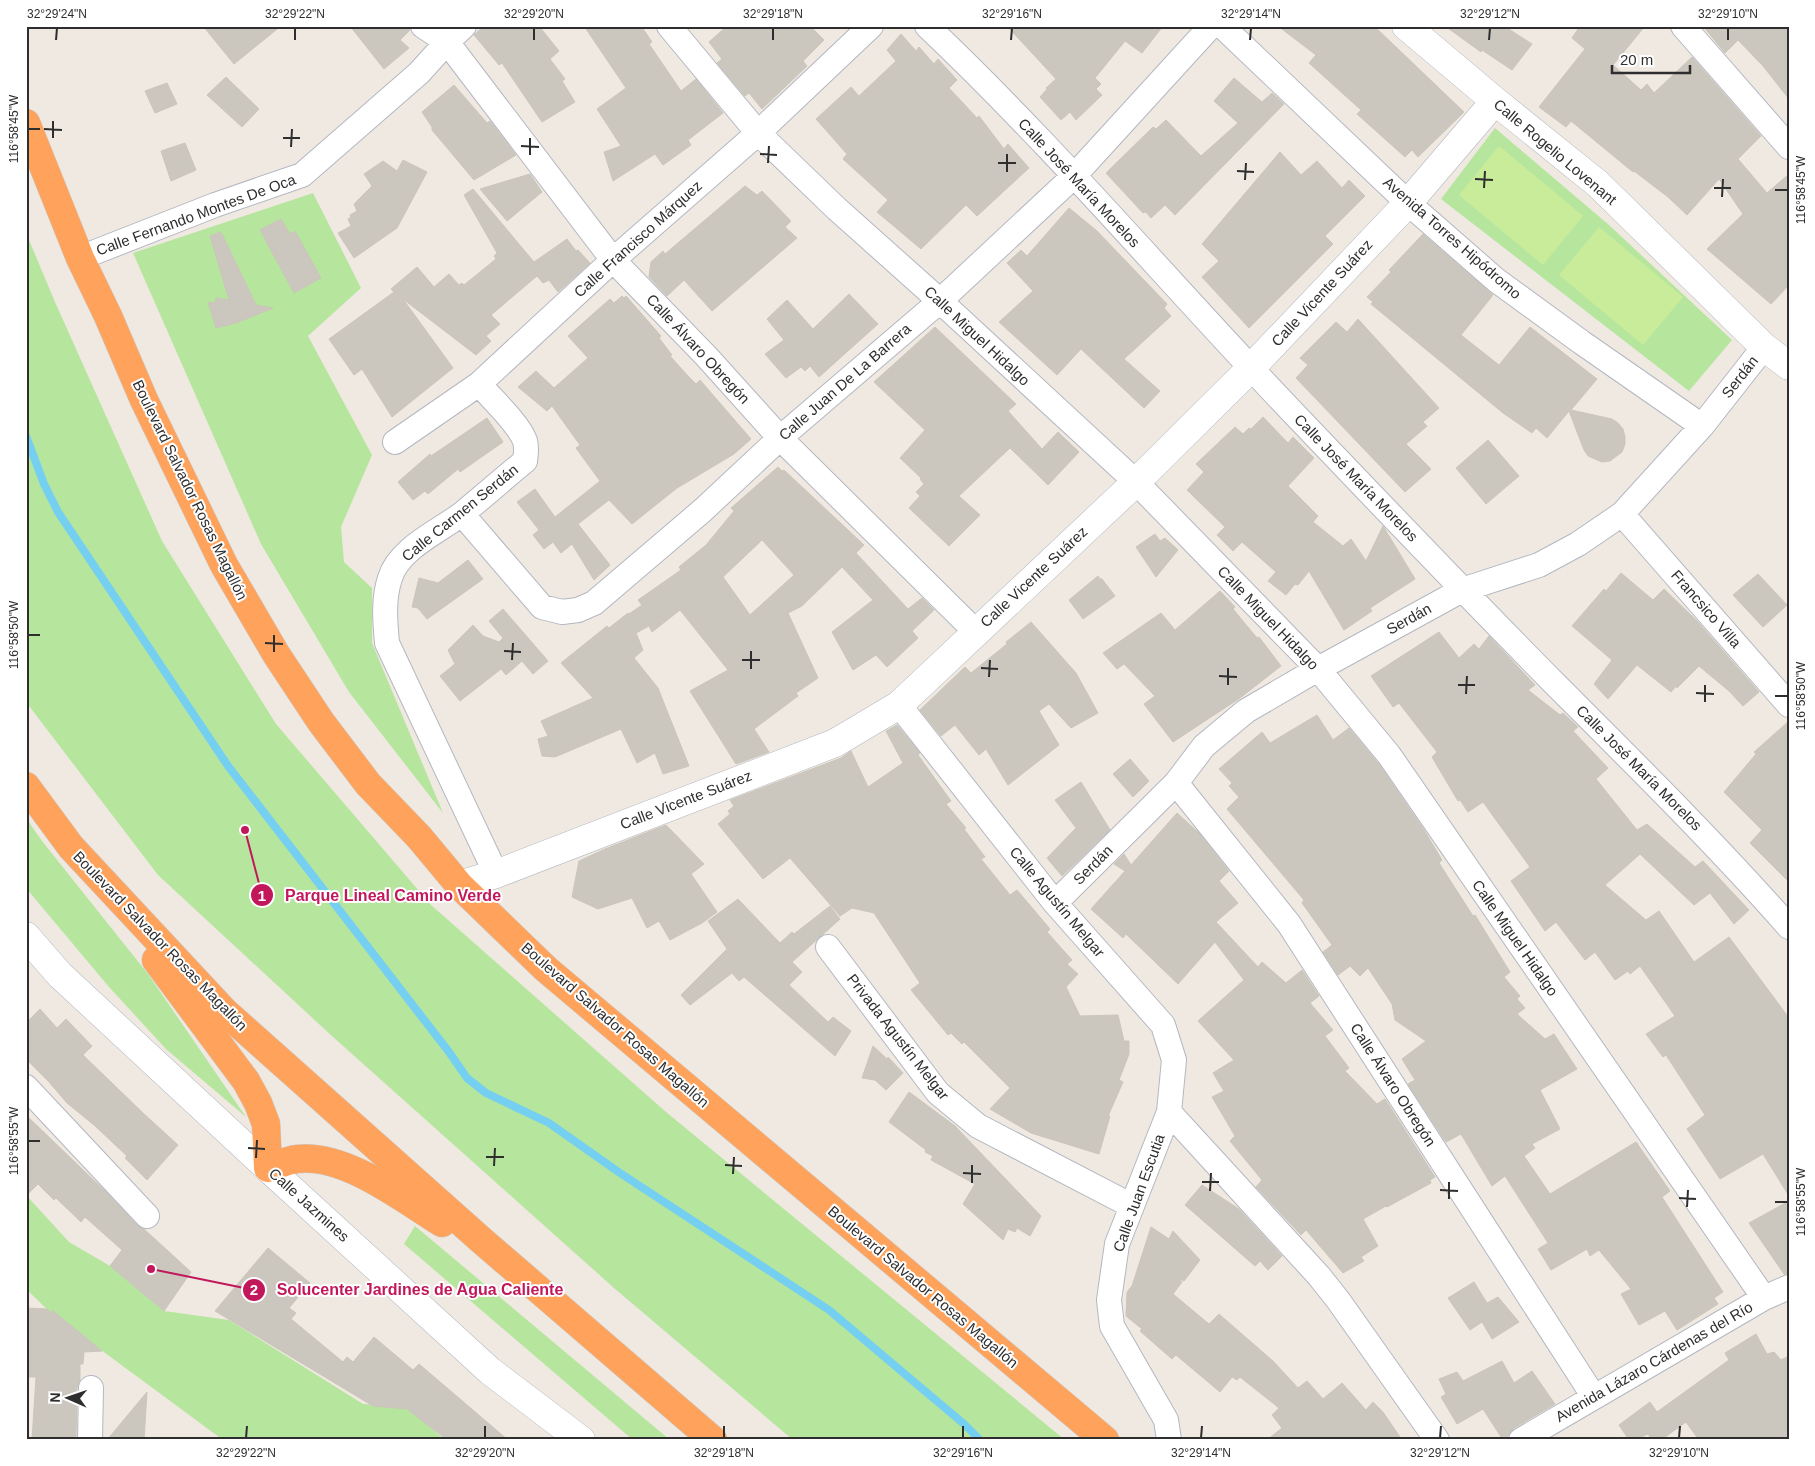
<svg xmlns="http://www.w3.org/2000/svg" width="1815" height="1466" viewBox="0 0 1815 1466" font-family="Arial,sans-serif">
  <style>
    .green { fill: #b6e59e }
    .pitch { fill: #c9ec9a }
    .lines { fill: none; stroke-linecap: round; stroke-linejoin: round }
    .stream { stroke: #75cff0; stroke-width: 8 }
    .building { fill: #cbc7bf; stroke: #cbc5ba; fill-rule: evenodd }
    .street-casing { stroke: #b4b7c1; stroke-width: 26 }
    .secondary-casing { stroke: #b4b7c1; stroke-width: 29 }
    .highway-casing { stroke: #c9c9c9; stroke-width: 29 }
    .street { stroke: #fff; stroke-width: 24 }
    .secondary { stroke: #fff; stroke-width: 28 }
    .highway { stroke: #ffa35c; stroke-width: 28 }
    .ticks { fill: none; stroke: #2e2e2e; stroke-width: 2 }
    .labels { text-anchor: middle; stroke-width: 4; stroke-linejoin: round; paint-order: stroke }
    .street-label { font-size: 15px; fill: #2e2e2e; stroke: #fff }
    .leader { fill: none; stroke: #c2185b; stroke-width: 2 }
    .callout-dot { fill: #c2185b; stroke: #fff; stroke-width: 2 }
    .mark-label { font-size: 15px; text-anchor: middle; font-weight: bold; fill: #fff }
    .callout-label { font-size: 16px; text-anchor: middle; font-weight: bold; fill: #c2185b; stroke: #fff; stroke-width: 4; stroke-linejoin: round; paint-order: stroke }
    .neatline { fill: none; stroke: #2e2e2e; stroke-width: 2 }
    .ticks-label { font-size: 12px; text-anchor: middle; fill: #2e2e2e }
  </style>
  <rect width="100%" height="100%" fill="#efe9e1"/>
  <!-- green -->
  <path class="green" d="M1495,128L1609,225L1732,340L1689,391L1441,199Z
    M313,193L361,288L308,336L372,455L341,527L344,562L372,588V643L443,813L349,692L261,544L133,253Z
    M26,233L55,302L162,541L276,724L431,905L666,1112L1065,1440H793L614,1288L333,1037L158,875L26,702Z
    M26,818L42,841L148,974L246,1117L166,1049L109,987L26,888Z
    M26,1195L69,1242L110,1266L164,1311L229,1320L363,1404L405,1406L445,1440H223L51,1313L26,1289Z
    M415,1226L670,1440H633L404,1244Z"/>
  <!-- pitch -->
  <path class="pitch" d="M1499,146L1583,216L1543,265L1459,195Z
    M1599,227L1683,297L1643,345L1559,275Z"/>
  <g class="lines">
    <!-- stream -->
    <path class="stream" d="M26,436L44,484L58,512L228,766L449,1052L467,1078L486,1093L549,1123L620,1173L829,1310L964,1424L980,1440"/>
  </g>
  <!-- building -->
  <path class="building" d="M203,26H281L234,64Z
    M350,26H409L410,30L400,40L409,48L384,69Z
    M484,26H539L559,51L550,59L565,79L562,81L575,102L542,122L502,63L499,65L474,35Z
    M584,26H641L652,42L649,44L681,91L696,79L723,113L688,140L691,145L663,165L655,154L613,181L604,152L621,146L597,109L626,88Z
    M727,26H810L824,40L803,61L807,66L762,109L749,93L745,96L717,63L722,59L709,42Z
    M1007,26H1163L1142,53L1125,41L1095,78L1101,84L1096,89L1102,95L1076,120L1070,112L1061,120L1040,97L1047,89L1046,88L1056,79Z
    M1278,26H1374L1464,112L1418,157L1412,150L1405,157L1357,114L1361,110L1309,63L1316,55Z
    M1445,26H1504L1532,44L1512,70L1482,50L1481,52Z
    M1580,26H1645L1613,65L1641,90L1647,84L1654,93L1692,57L1761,136L1738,159L1767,193L1789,174V285L1771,304L1707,249L1743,214L1719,179L1687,215L1668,197L1634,171L1633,172L1571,121L1566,127L1539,107L1585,49L1572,38Z
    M1703,26H1789V99L1763,66L1738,40L1725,53Z
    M901,34L916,51L919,47L934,64L938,59L957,80L949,88L977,118L979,116L1004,149L1008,144L1029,168L977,216L966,205L921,249L877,212L888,200L843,159L847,154L816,119L851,87L859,96L896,61L887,50Z
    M226,77L259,109L242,127L207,95Z
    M1234,78L1262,102L1272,93L1284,104L1175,215L1165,205L1151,218L1146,212L1143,213L1106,173L1153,127L1156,129L1166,120L1201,156L1238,123L1214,101Z
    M167,83L177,104L155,113L145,91Z
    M454,85L487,123L490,121L516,155L474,180L432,130V127L422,112Z
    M185,143L196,170L171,181L161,151Z
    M1280,152L1301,175L1317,161L1342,188L1349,180L1365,196L1325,236L1333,244L1249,328L1202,277L1219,261L1202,244Z
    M403,160L427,172L397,228L354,258L338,233L351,226L348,219L351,217L350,215L357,211L354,204L372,186L364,174L383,161L397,171Z
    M530,174L542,192L507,221L480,189Z
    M745,186L757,195L762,191L791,221L785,227L797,238L712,311L684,280L667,296L649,277L651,262L663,251L665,254Z
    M473,189L534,262L567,239L576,251L578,250L590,263L558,292L549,280L543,283L537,276L491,315L500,324L486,336L491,341L476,355L403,299L453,368L392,417L362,369L354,375L329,339L394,292L391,289L417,267L434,287L449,274L459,285L462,283L464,285L496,259L494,256L497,253L464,195Z
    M1069,208L1097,231L1167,304L1164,308L1171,316L1124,359L1160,391L1144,408L1081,349L1057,375L999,322L1033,291L1007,263L1021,250L1027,256Z
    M281,219L290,234L295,231L321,278L294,293L260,230Z
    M221,232L256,305L273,308L236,323L216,328L208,302L215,303L216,298L229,300L210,236Z
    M1423,234L1493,295L1461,335L1499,365L1530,327L1597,379L1571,410L1612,419L1618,423L1623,429L1625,437V444L1622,452L1610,461L1602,462L1588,456L1584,450L1569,411L1547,438L1536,428L1532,433L1503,413L1371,304L1373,302L1367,297L1391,272L1389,270Z
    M849,294L878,324L819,377L810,366L805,371L801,367L786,378L765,354L784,340L767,319L787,300L813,329Z
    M622,296L624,298L626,296L661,336L659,338L672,355L670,356L688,376L696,384L700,380L751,439L734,454L677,488L632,524L609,500L578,524L610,565L594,580L572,544L561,553L553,542L544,549L533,535L539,530L517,502L535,489L555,517L600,481L576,448L580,445L552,406L547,411L518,387L536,371L554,388L588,358L568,336L610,299L614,303Z
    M1358,319L1439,408L1423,422L1427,426L1406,444L1431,469L1405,492L1296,378L1308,365L1300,358L1336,322L1347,332Z
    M935,327L1016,404L1008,411L1042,449L1058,432L1079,452L1048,485L1010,448L959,496L980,515L949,546L909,508L920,496L916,492L924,484L920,479L921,478L900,458L925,430L874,382Z
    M1263,417L1288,443L1293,437L1314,458L1288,486L1318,516L1313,522L1343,546L1351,539L1366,561L1383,526L1415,579L1370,608L1372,611L1344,630L1309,571L1298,585L1295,584L1286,595L1268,581L1276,572L1242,542L1233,551L1217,535L1225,527L1187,490L1204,472L1196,464L1235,427L1243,434L1249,428L1251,429Z
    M487,418L503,442L460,472L458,469L428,494L425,491L413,500L398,482L430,454L431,456Z
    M1488,440L1519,476L1486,504L1456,468Z
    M778,467L782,471L784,470L864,545L856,553L908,609L922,598L934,610L912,631L918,638L887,667L876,655L853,670L832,632L873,600L842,567L802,606L788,613L818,678L796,693L798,696L754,729L769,752L736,764L690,691L728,670L680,610L652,632L649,626L636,633L643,650L634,658L658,688L689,766L663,774L655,753L637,763L621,729L555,757L542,756L538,739L548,736L541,721L593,698L561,663L607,626L609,628L628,613L629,614L642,605L638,600L681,570L679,567L706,545L734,511L731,508ZM762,540L794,575L750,615L723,577Z
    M1155,534L1160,541L1165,538L1178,550L1156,577L1136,547Z
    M468,560L483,579L427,619L418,608L412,607L419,578L438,583Z
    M1621,573L1653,600L1664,589L1697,621L1759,692L1743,706L1729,691L1699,666L1677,688L1676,686L1671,692L1637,665L1608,699L1594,684L1612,660L1572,626L1604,589L1606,591Z
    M1758,574L1787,605L1763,627L1733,595Z
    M1098,576L1100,579H1102L1115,596L1083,619L1069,600Z
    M1220,591L1235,607L1233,609L1257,638L1259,637L1281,666L1240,698L1173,742L1144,704L1155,696L1124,664L1117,669L1103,653L1161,613L1175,630Z
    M503,609L548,661L533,674L522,661L506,675L501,669L460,701L440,676L455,664L448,650L473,625L483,636L499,642L503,638L489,621Z
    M1031,622L1076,673L1098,713L1071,728L1049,704L1039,711L1059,745L1008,785L986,749L979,755L955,725L941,736L920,710L965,667L971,673L1007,644L1006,642Z
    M1439,632L1459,658L1474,644L1479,649L1489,636L1535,685L1528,690L1560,715L1563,713L1578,727L1573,731L1608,768L1596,779L1637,830L1647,824L1695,867L1703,861L1749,910L1734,924L1710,893L1694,905L1640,854L1605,885L1646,920L1659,911L1694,962L1729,937L1789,1018V1196L1763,1154L1720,1179L1687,1129L1705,1115L1666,1055L1663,1057L1646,1034L1675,1016L1640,966L1630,974L1628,971L1615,980L1595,952L1585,960L1556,922L1545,931L1511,881L1530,867L1483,802L1468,812L1460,800L1458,801L1432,757L1437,752L1399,703L1393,707L1371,676Z
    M1317,715L1333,740L1349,728L1378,763L1424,830L1442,860L1439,863L1473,916L1475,915L1510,972L1504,977L1520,996L1517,999L1525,1008L1517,1014L1545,1039L1554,1034L1577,1069L1540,1090L1560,1129L1532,1144L1535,1148L1524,1156L1550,1194L1636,1142L1670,1191L1662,1197L1723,1292L1714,1298L1718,1304L1677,1330L1665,1311L1639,1325L1621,1294L1631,1289L1599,1250L1590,1256L1587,1249L1551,1270L1538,1249L1548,1243L1505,1176L1492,1186L1461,1134L1446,1142L1408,1084L1415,1080L1402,1059L1426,1041L1395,1020L1392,1004L1368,968L1360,976L1350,966L1338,975L1323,952L1332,945L1302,903L1304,900L1227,809L1239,797L1229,786L1232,783L1219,769L1262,732L1270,743Z
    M1789,721V882L1750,843L1762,830L1724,792L1756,754L1754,752Z
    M897,725L920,753L918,755L951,801L946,804L966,828L964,829L985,857L981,859L1010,895L1017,890L1050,929L1047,932L1072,960L1067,964L1078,974L1066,987L1080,1016L1118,1015L1124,1041H1129V1054L1119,1080L1123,1082L1108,1116H1110L1099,1154L1031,1133L990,1109L1010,1088L964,1042L962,1044L951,1033L948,1035L911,990L920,983L874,913L852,908L840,916L790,858L763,879L718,824L730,814L728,811L734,806L730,800L841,758L851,751L868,787L903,763L886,731Z
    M1130,759L1149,781L1133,797L1113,774Z
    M1081,782L1110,830L1062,876L1047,858L1076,828L1055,800Z
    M1177,813L1199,833L1229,871L1219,881L1238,903L1216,922L1258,967L1262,962L1286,983L1302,970L1319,996L1310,1003L1333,1030L1325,1036L1349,1068L1345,1071L1377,1104L1385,1099L1435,1177L1430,1180L1431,1183L1387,1207L1386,1206L1363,1219L1378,1246L1361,1257L1364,1261L1343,1273L1306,1230L1301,1235L1256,1187L1262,1180L1230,1141L1235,1136L1212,1097L1224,1091L1213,1073L1234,1060L1198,1021L1244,980L1215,942L1178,984L1126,934L1123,938L1091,909L1125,871L1114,864L1124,854L1131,865Z
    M666,825L704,864L691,874L717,912L702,923L670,940L659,921L647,928L632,898L598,909L572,897L579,861L605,849Z
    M738,899L780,943L792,932L794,934L830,906L840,919L792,962L802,972L789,985L828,1022L833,1017L851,1031L835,1056L744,977L739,981L732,973L690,1005L681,995L727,949L708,921Z
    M40,1009L57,1028L66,1019L92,1046L83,1055L143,1113L178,1145L147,1180L125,1158L127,1156L94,1125L67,1103L49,1082L27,1060L30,1058L26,1053V1023Z
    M873,1046L887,1059L888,1057L903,1073L886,1090L875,1080L862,1078Z
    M909,1092L955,1126L1041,1216L1030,1236L1017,1228L1015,1232L1008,1229L1003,1240L963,1204L975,1184L931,1160L933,1156L925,1152L926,1150L889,1122Z
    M26,1115L107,1193L137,1225L144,1229L191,1272L164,1311L110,1266L122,1250L85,1217L81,1222L56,1198L54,1200L38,1184L26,1196Z
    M1202,1185L1239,1209L1282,1256L1268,1270L1260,1261L1255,1266L1185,1205Z
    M1789,1201V1274H1784L1749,1223Z
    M1151,1227L1169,1239L1173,1231L1200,1260L1184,1281L1177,1278L1182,1282L1173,1294L1209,1324L1219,1314L1273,1361L1298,1388L1307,1381L1323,1399L1342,1383L1366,1410L1373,1402L1383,1412L1402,1440H1267L1282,1428L1272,1415L1279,1408L1240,1377L1237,1380L1232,1377L1220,1392L1176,1355L1172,1359L1140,1331L1142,1329L1126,1316L1127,1292L1132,1286Z
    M268,1248L310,1283L289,1308L296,1313L291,1319L343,1362L347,1357L353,1362L374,1337L413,1370L419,1364L508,1440H447L407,1409L373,1406L215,1311Z
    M1474,1282L1487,1303L1498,1297L1519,1322L1492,1339L1482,1322L1470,1330L1448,1298Z
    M26,1308L47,1309L52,1314V1310L102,1351L84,1352L83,1364H80V1380L77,1388L76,1436L74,1440H32L36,1377H26Z
    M1756,1334L1767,1354L1774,1352L1781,1360L1789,1356V1440H1699L1686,1422L1661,1440H1652L1648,1434L1635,1440H1629L1619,1425L1650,1402L1657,1412L1729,1360L1725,1353Z
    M1502,1361L1514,1383L1532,1371L1555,1404L1514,1428L1505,1440H1503L1483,1409L1457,1424L1441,1397L1446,1394L1439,1379L1457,1372L1463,1381Z
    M147,1392L144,1440H107Z"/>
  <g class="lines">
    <defs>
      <path id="street" d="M423,26L447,42L613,260L707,357L780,438L976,632
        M669,26L758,133L837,209L940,301L1136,482L1318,669L1389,755L1764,1298
        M927,26C1059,151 1176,291 1302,422C1385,509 1469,597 1554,683C1634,763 1714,842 1789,927
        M1222,26L1408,203L1496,280L1581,342L1702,426
        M1683,26L1789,147
        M80,258L215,205L302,175L419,73L447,42L464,26
        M479,384C492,399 519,424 525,441C527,448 526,454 525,461C504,478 484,496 463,513C440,531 399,548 390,578C383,599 385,621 387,643L496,874
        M395,442L479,384L613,260L758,133L871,26
        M462,514L542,607L562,612L578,610L594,603L703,510L780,438L940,301L1074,176L1211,26
        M1622,514L1789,705
        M899,705L1055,903L1163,1025L1174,1060L1169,1112L1117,1244L1109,1300L1112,1326L1166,1420L1169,1440
        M1176,783L1289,924L1594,1397
        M1055,903L1176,783L1204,746L1246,711L1318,669L1462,590L1539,565L1578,544L1622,514L1702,426L1764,347
        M828,947L938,1093L978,1126L1132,1206
        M26,1087L147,1216
        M1169,1112L1319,1276L1338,1300L1437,1440
        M90,1440L91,1388
        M1521,1440L1764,1298L1789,1287"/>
      <path id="secondary" d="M1406,26L1495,101L1598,184L1764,347L1789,366
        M459,885L496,874L835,743L899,705L1136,482L1250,369L1408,203L1495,101
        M26,936L60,975L268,1168L490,1371L581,1440"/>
      <path id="highway" d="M26,123L80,258L108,316L144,400L224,565L276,654L321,722L368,784L419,837L459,885L546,969L1105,1440
        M26,786L71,847L224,1011L480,1239L713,1440
        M156,960L246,1081L258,1103L266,1124L268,1168C277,1165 288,1160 297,1159C345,1153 403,1199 442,1223"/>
    </defs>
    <!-- street casing -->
    <use href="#street" class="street-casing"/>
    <!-- secondary casing -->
    <use href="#secondary" class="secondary-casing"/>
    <!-- highway casing -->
    <use href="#highway" class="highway-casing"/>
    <!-- street -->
    <use href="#street" class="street"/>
    <!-- secondary -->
    <use href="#secondary" class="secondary"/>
    <!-- highway -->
    <use href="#highway" class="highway"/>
  </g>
  <!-- ticks -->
  <path class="ticks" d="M56,40L57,28M295,40V28M534,40V28M773,40V28M1011,40L1012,28M1250,40L1251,28M1489,40L1490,28M1728,40V28M28,129H40M44,129L62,130M53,138V121M283,138H300M521,146L539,147M291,147L292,129M760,154L777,155M530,155V138M768,163L769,146M998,163H1016M1237,171L1254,172M1007,172V154M1475,179L1493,180M1245,180L1246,163M1484,188L1485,171M1714,188H1731M1775,190H1788M1722,197L1723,179M28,635H40M265,643L283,644M504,651L521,652M274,652V635M512,660L513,643M742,660H760M981,668L998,669M751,669V651M1219,676L1237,677M989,677L990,660M1228,685V668M1458,685H1475M1696,693L1714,694M1466,694L1467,676M1775,696H1788M1705,702V685M28,1141H40M248,1148L265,1149M486,1157H504M256,1158L257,1140M725,1165L742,1166M494,1166L495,1148M963,1173L981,1174M733,1174L734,1157M1202,1182H1219M972,1183V1165M1440,1190L1458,1191M1210,1191L1211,1173M1679,1198L1696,1199M1449,1199V1182M1775,1202H1788M1687,1207L1688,1190M246,1438L247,1426M485,1438V1426M724,1438V1426M963,1438V1426M1201,1438L1202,1426M1440,1438L1441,1426M1679,1438L1680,1426"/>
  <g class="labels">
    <!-- street labels -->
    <g class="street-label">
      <text transform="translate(1555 152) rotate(40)" y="5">Calle Rogelio Lovenant</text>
      <text transform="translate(1079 183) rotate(47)" y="5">Calle José María Morelos</text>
      <text transform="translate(196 215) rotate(-20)" y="5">Calle Fernando Montes De Oca</text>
      <text transform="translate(1452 238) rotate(41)" y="5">Avenida Torres Hipódromo</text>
      <text transform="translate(638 239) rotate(-42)" y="5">Calle Francisco Márquez</text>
      <text transform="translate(1322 293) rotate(-47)" y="5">Calle Vicente Suárez</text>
      <text transform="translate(977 336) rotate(43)" y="5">Calle Miguel Hidalgo</text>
      <text transform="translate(698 349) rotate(47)" y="5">Calle Álvaro Obregón</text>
      <text transform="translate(1740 377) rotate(-52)" y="5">Serdán</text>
      <text transform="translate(845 382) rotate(-41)" y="5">Calle Juan De La Barrera</text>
      <text transform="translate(1356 478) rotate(46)" y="5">Calle José María Morelos</text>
      <text transform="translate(190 490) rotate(64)" y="5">Boulevard Salvador Rosas Magallón</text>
      <text transform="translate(460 513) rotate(-39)" y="5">Calle Carmen Serdán</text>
      <text transform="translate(1034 577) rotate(-43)" y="5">Calle Vicente Suárez</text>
      <text transform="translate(1706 609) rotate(49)" y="5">Francsico Villa</text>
      <text transform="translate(1268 618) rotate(46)" y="5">Calle Miguel Hidalgo</text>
      <text transform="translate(1409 619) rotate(-29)" y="5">Serdán</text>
      <text transform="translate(1639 768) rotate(45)" y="5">Calle José María Morelos</text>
      <text transform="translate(686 800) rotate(-21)" y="5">Calle Vicente Suárez</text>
      <text transform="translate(1093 865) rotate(-45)" y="5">Serdán</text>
      <text transform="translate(1057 902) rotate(50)" y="5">Calle Agustín Melgar</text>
      <text transform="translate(1515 938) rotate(55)" y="5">Calle Miguel Hidalgo</text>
      <text transform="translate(160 941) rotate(46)" y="5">Boulevard Salvador Rosas Magallón</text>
      <text transform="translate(615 1025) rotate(41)" y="5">Boulevard Salvador Rosas Magallón</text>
      <text transform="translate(898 1037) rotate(52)" y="5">Privada Agustín Melgar</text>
      <text transform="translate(1393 1085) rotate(57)" y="5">Calle Álvaro Obregón</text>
      <text transform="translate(1139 1193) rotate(-70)" y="5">Calle Juan Escutia</text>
      <text transform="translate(309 1205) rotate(42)" y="5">Calle Jazmines</text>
      <text transform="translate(923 1287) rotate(40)" y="5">Boulevard Salvador Rosas Magallón</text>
      <text transform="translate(1654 1362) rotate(-30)" y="5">Avenida Lázaro Cárdenas del Río</text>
    </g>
  </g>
  <!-- callouts -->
  <path class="leader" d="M245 830L262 895M151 1269L254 1290"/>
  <g class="callout-dot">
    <circle cx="245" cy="830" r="5"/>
    <circle cx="151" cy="1269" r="5"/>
    <circle cx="262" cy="895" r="12"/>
    <circle cx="254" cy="1290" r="12"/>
  </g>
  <g class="mark-label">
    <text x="262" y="901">1</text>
    <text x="254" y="1295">2</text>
  </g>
  <g class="callout-label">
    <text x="393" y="901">Parque Lineal Camino Verde</text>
    <text x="420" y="1295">Solucenter Jardines de Agua Caliente</text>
  </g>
  <!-- border -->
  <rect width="1815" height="1466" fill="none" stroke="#ffffff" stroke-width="55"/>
  <!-- north arrow -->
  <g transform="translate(68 1398) rotate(272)" stroke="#ffffff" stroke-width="4" paint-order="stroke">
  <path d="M0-4L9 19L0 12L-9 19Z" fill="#2e2e2e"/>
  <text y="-8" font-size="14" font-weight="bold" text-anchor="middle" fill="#2e2e2e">N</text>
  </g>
  <!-- scale -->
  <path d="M1612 65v8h78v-8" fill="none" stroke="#2e2e2e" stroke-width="2.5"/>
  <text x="1620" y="65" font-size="15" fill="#2e2e2e" stroke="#ffffff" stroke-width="4" paint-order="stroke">20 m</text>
  <rect x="28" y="28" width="1760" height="1410" class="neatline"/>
  <g class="ticks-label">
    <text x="57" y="18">32°29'24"N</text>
    <text x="295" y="18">32°29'22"N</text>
    <text x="534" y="18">32°29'20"N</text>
    <text x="773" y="18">32°29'18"N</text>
    <text x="1012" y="18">32°29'16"N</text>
    <text x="1251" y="18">32°29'14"N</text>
    <text x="1490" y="18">32°29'12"N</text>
    <text x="1728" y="18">32°29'10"N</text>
    <text transform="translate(14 129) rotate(-90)" y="4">116°58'45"W</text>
    <text transform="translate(1801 190) rotate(-90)" y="4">116°58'45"W</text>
    <text transform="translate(14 635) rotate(-90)" y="4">116°58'50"W</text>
    <text transform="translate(1801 696) rotate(-90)" y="4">116°58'50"W</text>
    <text transform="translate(14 1141) rotate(-90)" y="4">116°58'55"W</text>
    <text transform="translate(1801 1202) rotate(-90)" y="4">116°58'55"W</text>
    <text x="246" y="1457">32°29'22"N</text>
    <text x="485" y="1457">32°29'20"N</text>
    <text x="724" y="1457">32°29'18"N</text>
    <text x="963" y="1457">32°29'16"N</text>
    <text x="1201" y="1457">32°29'14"N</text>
    <text x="1440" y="1457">32°29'12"N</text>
    <text x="1679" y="1457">32°29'10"N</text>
  </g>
</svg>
